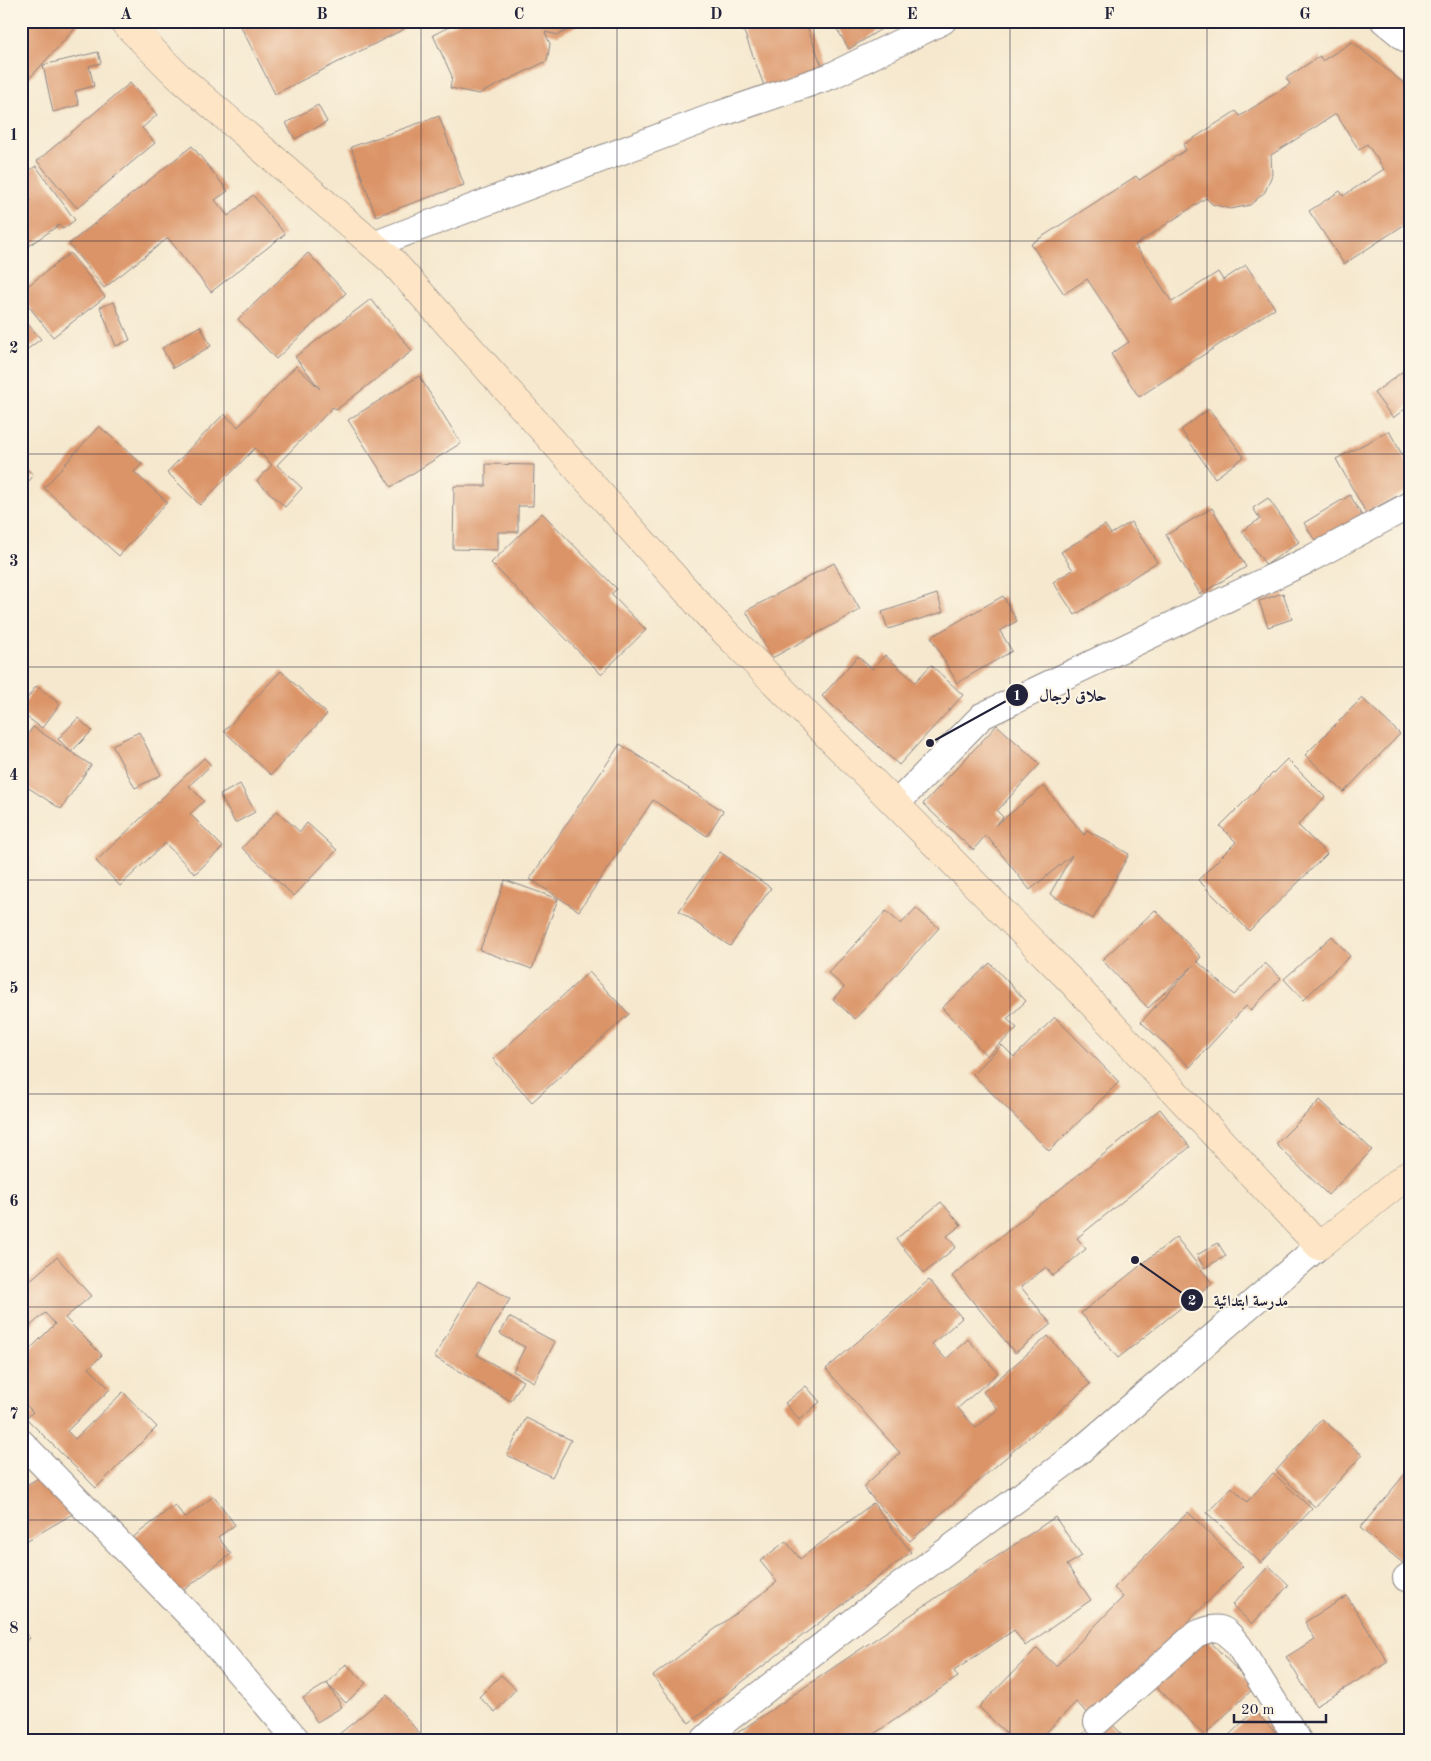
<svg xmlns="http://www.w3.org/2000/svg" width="1431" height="1761" viewBox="0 0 1431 1761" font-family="'Old Standard TT',Amiri,serif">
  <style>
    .building { fill: #db9467 }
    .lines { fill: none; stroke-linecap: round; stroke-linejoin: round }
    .street-casing { stroke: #8c8584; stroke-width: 28 }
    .secondary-casing { stroke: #8c8584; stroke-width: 29 }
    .street { stroke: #fff; stroke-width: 26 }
    .secondary { stroke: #fde5c5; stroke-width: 28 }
    .grid { fill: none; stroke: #22223b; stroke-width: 1; stroke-opacity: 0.55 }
    .leader { fill: none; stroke: #22223b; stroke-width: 2 }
    .callout-dot { fill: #22223b; stroke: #fcf5e5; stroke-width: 2 }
    .mark-label { font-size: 15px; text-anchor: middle; font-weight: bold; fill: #fff }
    .callout-label { font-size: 16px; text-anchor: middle; font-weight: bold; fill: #22223b; stroke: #fcf5e5; stroke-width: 4; stroke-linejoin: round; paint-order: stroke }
    .neatline { fill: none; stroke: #22223b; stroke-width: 2 }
    .grid-label { font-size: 16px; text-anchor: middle; font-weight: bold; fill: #22223b }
  </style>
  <rect width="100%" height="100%" fill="#fcf5e5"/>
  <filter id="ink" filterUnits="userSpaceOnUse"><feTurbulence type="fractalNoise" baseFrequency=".02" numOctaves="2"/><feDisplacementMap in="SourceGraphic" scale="10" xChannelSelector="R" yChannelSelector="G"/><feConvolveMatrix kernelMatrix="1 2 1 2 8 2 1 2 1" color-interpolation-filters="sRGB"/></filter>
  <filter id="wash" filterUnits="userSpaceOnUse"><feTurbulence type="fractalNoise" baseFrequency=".0096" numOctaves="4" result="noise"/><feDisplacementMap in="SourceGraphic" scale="20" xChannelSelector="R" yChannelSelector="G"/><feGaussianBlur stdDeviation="1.12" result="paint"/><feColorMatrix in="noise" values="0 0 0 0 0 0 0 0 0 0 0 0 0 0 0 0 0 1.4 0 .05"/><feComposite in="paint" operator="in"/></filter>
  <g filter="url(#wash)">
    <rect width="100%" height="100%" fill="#f5e8ce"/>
    <g id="blocks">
      <!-- building -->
      <path class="building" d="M21,21H82L27,81L23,77L21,78Z
        M238,21H400L404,29L275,94Z
        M461,21H586L558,35L545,32L550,44L547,61L479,94L450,88L452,76L433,35Z
        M740,21H805L823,69L766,91Z
        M832,21H894L849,49Z
        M1352,42L1410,88V221L1344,264L1309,211L1340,191L1343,196L1384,169L1367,144L1359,150L1336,114L1271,155L1272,175L1265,192L1250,205L1231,209L1212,204L1206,198L1135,245L1172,302L1218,272L1223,280L1246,265L1275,308L1139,397L1111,354L1129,342L1087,279L1064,294L1031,244L1136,176L1139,180L1186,150L1183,145L1236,111L1240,116L1290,84L1286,78L1320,56L1322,61Z
        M98,52L101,63L89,66L94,86L75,91L79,105L53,112L43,65Z
        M130,83L157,115L142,128L155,143L77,208L37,161Z
        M318,105L327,122L295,139L286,123Z
        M439,116L464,185L376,216L351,147Z
        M192,146L228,191L215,200L228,216L253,195L285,234L211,292L168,238L104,288L69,244Z
        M36,166L75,220L63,229L59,225L21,251V208L31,201L21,187V176Z
        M70,253L105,297L53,337L21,296V291Z
        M308,253L346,293L276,359L238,319Z
        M371,299L412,351L336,410L333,407L277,465L302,488L285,507L257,481L272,465L255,448L200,505L167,472L224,414L238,427L296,366L320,389L295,357Z
        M114,302L130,340L116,346L100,307Z
        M21,316L41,339L21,354Z
        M200,326L211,346L173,368L162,348Z
        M1406,369L1410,375V405L1393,418L1374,393Z
        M419,376L461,443L391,487L348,420Z
        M1209,409L1244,457L1215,478L1181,430Z
        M99,426L142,464L134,472L167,502L119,556L44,488Z
        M1389,431L1410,469V489L1366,513L1336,459Z
        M21,464L34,475L21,490Z
        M486,464L534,465L533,506H518V532H498V550L453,549L454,486H486Z
        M1350,495L1365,521L1319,547L1304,523Z
        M1268,498L1299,542L1266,565L1242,531L1260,519L1253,508Z
        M1212,508L1246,567L1200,594L1166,535Z
        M542,513L617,589L611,594L646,630L601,674L491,563Z
        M1131,522L1157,562L1075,615L1053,582L1073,570L1061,552L1105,525L1111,534Z
        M834,563L860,610L772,658L746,611Z
        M1283,593L1292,619L1268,627L1259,601Z
        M937,594L943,612L888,629L882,612Z
        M1003,596L1017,621L1000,631L1012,651L957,683L931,637Z
        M21,637L28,644L21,650Z
        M885,655L915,682L931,665L963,695L899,765L822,696L858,656L872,669Z
        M281,671L327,714L271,775L224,731Z
        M36,686L60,704L42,728L21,713V707Z
        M1362,698L1400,734L1344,792L1305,755Z
        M78,718L92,731L71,752L91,765L61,809L21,783V744L33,727L71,752L58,739Z
        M997,725L1040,764L997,811L1003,817L996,825L1044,786L1084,835L1087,830L1129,854L1093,919L1050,894L1072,855L1030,890L986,835L973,850L923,804Z
        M139,732L161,775L135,788L112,745Z
        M620,744L723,811L707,836L653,800L579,911L530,879Z
        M204,758L211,765L189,786L204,801L190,814L223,847L195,874L165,843L120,886L96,861Z
        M1287,759L1325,797L1298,825L1327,854L1249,931L1198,880L1236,842L1220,826Z
        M240,784L255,812L235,823L220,795Z
        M277,811L300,832L307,823L337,850L294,896L242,848Z
        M720,852L771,888L730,946L679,911Z
        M505,880L558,899L532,969L480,950Z
        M916,908L939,928L855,1019L833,999L844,987L828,973L886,911L901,924Z
        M1155,910L1201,957L1197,961L1234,995L1265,963L1281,978L1251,1010L1246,1006L1190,1067L1141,1022L1194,965L1148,1008L1102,960Z
        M1332,936L1350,956L1303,1000L1284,979Z
        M990,963L1026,1001L1007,1019L1017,1028L987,1056L942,1008Z
        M589,972L629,1014L532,1102L493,1059Z
        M1055,1017L1119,1082L1049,1151L973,1074L1002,1045L1014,1057Z
        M1320,1100L1372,1150L1328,1195L1276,1144Z
        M1160,1109L1190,1147L1077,1238L1086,1249L1053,1276L1046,1267L1021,1287L1051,1324L1015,1353L952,1276Z
        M941,1202L961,1225L947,1236L956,1247L924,1273L896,1239Z
        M1176,1237L1212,1283L1118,1358L1081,1313Z
        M1218,1243L1226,1256L1204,1268L1197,1255Z
        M57,1257L91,1296L65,1318L102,1355L89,1368L110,1389L67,1431L75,1439L123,1392L157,1427L96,1488L26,1418L33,1412L21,1400V1358L55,1324L45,1313L21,1334V1288Z
        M929,1280L962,1318L932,1344L946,1359L968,1339L998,1373L958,1408L976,1428L998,1409L983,1392L1048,1336L1090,1384L910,1541L863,1487L900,1453L826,1369Z
        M478,1281L510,1299L477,1355L523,1381L511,1401L434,1357Z
        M509,1317L555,1342L534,1382L513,1371L525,1347L500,1334Z
        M806,1386L820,1402L799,1420L785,1403Z
        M526,1418L571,1440L552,1477L507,1455Z
        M1322,1419L1362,1455L1315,1507L1276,1471Z
        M58,1467L83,1508L21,1544V1488Z
        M1410,1468V1567L1409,1568L1360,1528Z
        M1273,1473L1312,1509L1261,1563L1207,1513L1232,1487L1247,1502Z
        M214,1496L235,1525L218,1537L231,1554L176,1596L132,1538L175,1505L185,1518Z
        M873,1503L911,1552L689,1723L653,1676L777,1582L760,1561L786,1541L800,1559Z
        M1188,1512L1243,1566L1093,1718L1076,1702L1039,1740H1013L979,1707L1037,1648L1056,1666L1123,1597L1114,1588Z
        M1055,1517L1082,1556L1067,1565L1091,1600L1025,1646L1014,1630L954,1671L958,1677L865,1740H727Z
        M1269,1566L1289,1585L1252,1624L1232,1605Z
        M1347,1596L1388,1662L1316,1706L1286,1657L1315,1639L1305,1622Z
        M21,1629L30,1638L21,1646Z
        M1205,1636L1254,1688L1204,1735L1154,1684Z
        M346,1664L366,1683L346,1703L327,1684Z
        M501,1675L516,1689L495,1712L479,1697Z
        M327,1683L342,1707L317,1722L303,1698Z
        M387,1695L425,1740H341L338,1735Z
        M1254,1711L1283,1740H1224Z
        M1102,1714L1128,1740H1077Z"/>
    </g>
  </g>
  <g filter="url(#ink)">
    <use href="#blocks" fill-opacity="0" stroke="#8c8584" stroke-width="1"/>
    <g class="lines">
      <defs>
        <path id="street" d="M1384,21L1406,39L1410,36
          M373,245L720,114L831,76L943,21
          M896,804L982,716L1306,561L1410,505
          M21,1442L194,1620L297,1740
          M1406,1578L1410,1575
          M1097,1722L1196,1634C1220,1625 1223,1626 1239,1646L1298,1740
          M704,1740L719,1726L882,1599L1068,1461L1319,1246"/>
        <path id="secondary" d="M123,21L178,76L392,261L709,616L1071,981L1319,1246L1410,1173"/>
      </defs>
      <!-- street casing -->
      <use href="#street" class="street-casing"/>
      <!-- secondary casing -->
      <use href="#secondary" class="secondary-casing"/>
      <!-- street -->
      <use href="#street" class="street"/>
      <!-- secondary -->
      <use href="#secondary" class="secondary"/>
    </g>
  </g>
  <!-- grid -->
  <path class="grid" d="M224,21V1740M421,21V1740M617,21V1740M814,21V1740M1010,21V1740M1207,21V1740M21,241H1410M21,454H1410M21,667H1410M21,880H1410M21,1094H1410M21,1307H1410M21,1520H1410"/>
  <!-- callouts -->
  <path class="leader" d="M930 743L1017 695M1135 1260L1192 1300"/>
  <g class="callout-dot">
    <circle cx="930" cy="743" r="5"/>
    <circle cx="1135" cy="1260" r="5"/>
    <circle cx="1017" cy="695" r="12"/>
    <circle cx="1192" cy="1300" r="12"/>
  </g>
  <g class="mark-label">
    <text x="1017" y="700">1</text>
    <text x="1192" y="1305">2</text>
  </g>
  <g class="callout-label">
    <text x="1073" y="701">حلاق لرجال</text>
    <text x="1251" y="1306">مدرسة ابتدائية</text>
  </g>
  <!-- margin -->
  <rect width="1431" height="1761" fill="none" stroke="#fcf5e5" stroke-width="55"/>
  <!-- scale -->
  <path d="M1234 1714v8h92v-8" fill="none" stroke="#22223b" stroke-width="2.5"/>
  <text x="1241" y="1714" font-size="15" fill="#22223b" stroke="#fcf5e5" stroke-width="4" paint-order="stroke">20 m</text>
  <rect x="28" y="28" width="1376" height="1706" class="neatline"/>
  <g class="grid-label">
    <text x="126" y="19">A</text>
    <text x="322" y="19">B</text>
    <text x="519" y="19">C</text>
    <text x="716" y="19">D</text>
    <text x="912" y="19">E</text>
    <text x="1109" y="19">F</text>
    <text x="1305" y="19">G</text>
    <text x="14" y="140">1</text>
    <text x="14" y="353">2</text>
    <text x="14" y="566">3</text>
    <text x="14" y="780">4</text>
    <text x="14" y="993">5</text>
    <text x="14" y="1206">6</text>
    <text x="14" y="1419">7</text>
    <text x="14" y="1633">8</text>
  </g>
</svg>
